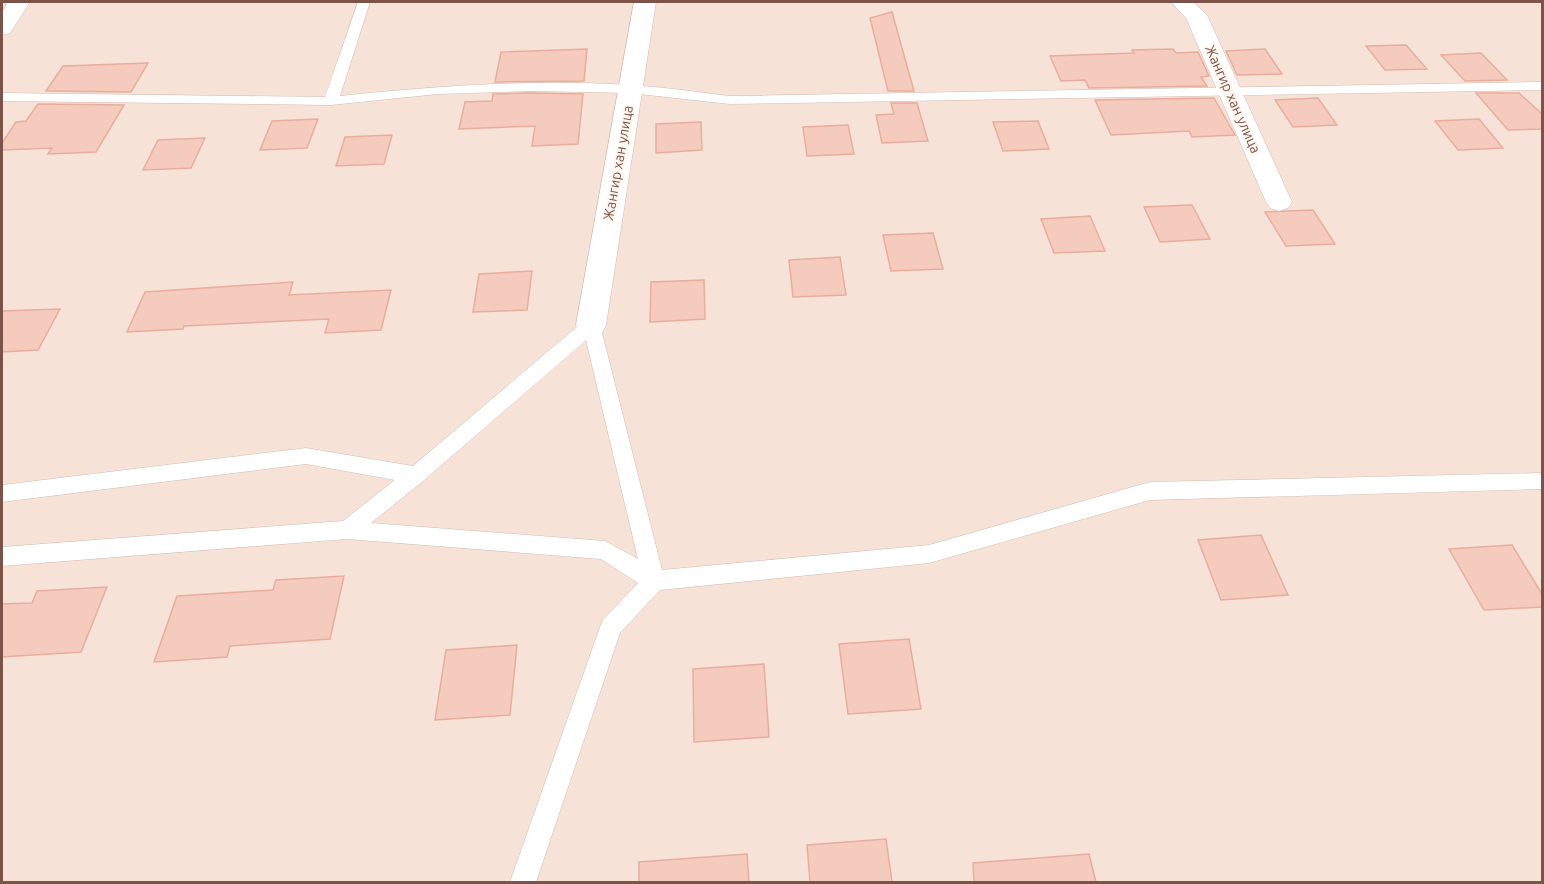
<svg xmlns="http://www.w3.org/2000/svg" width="1544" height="884" viewBox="0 0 1544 884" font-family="Ubuntu,sans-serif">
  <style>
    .residential { fill: #f6e2d6 }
    .building { fill: #f5cbbe; stroke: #e9ad9d; stroke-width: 1.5 }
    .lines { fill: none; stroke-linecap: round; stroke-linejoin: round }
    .service-casing { stroke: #d4baaf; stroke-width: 1 }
    .minor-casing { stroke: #d4baaf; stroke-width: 1 }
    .service { fill: #fff; fill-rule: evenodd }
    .minor { fill: #fff; fill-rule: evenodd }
    .labels { text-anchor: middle; stroke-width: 4.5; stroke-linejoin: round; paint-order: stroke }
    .far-street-label { font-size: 14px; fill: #7b5349; stroke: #fff7f0 }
  </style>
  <rect width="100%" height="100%" fill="#fef2e8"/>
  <!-- residential -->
  <path class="residential" d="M2,2H1542V882H2Z"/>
  <!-- building -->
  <path class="building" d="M892,12L914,91H888L870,18Z
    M1406,45L1427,69L1385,70L1366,46Z
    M587,49L584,81L495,82L501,52Z
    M1173,49L1176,53L1198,52L1209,76L1201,77L1207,86L1089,88L1085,80L1061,81L1050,56L1134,53L1132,50Z
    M1265,49L1282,74L1237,75L1226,51Z
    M1481,53L1507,80L1465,81L1441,55Z
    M148,63L131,92L46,91L63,66Z
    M530,93L583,94L578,144L532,146L535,126L459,129L465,102L492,101L493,94Z
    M1476,93H1519L1542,114V129L1508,130Z
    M1214,98L1235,135L1192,137L1189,131L1111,135L1095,100Z
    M1318,98L1337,125L1293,127L1275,100Z
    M891,103H917L928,141L882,143L876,115L894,114Z
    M38,104L124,105L96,152L48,154L52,148L2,150V143L16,122L26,121Z
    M318,119L307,148L260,150L272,121Z
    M1479,119L1503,148L1458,150L1435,121Z
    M1038,121L1049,149L1003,151L993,122Z
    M701,122L702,150L656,153V124Z
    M848,125L854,154L807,156L803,127Z
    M392,135L384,164L336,166L345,137Z
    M205,138L191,168L143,170L158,140Z
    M1192,205L1210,239L1160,242L1144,207Z
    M1313,210L1335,244L1286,246L1265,212Z
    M1090,216L1105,251L1054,253L1041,219Z
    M933,233L943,269L891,271L883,235Z
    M840,257L846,295L793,297L789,260Z
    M532,271L527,310L473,312L479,274Z
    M704,280L705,319L650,322L651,282Z
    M293,282L289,295L391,290L381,330L325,333L329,319L184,326L183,329L127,332L145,292Z
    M60,309L38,350L2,352V311Z
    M1261,535L1288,595L1221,600L1198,540Z
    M1512,545L1542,594V607L1484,610L1449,549Z
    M344,576L330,639L230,646L227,657L154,662L177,596L273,590L276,580Z
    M107,587L81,652L2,657V604L32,603L37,591Z
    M909,639L921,709L848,714L839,644Z
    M517,645L510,715L435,720L446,650Z
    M764,664L769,737L694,742L693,669Z
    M886,839L892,882H810L807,845Z
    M747,854L749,882H639V862Z
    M1089,854L1096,882H974L973,863Z"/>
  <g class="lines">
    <defs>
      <path id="service" d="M358,2H370L340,96C436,86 532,79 629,85C663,87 697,92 730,96L1542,82V90L730,104L630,93L530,91L438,94L331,105L2,101V93L325,97Z
        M591,318L597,320L600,325L662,570L929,545L1150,482L1542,473V489L1150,500L929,563L660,590L620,633L536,882H510L600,627L603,620L638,583L601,559L347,539L2,566V547L343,521L395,480L306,464L2,502V485L306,448L413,466L585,320ZM586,340L638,559L605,541L371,523L423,481Z"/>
      <path id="minor" d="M8,2H30L10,33L2,35V12Z
        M634,2H656L606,325L602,333L591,336L580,333L576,325Z
        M1171,2H1193L1207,15L1292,202L1288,208L1279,211L1270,208L1266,202L1186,18Z"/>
    </defs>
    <!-- service casing -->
    <use href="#service" class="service-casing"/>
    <!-- minor casing -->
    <use href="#minor" class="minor-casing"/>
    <!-- service -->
    <use href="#service" class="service"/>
    <!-- minor -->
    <use href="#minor" class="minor"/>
  </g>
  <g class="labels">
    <!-- far-street labels -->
    <g class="far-street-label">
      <text transform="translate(1233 99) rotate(66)" y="5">Жангир хан улица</text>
      <text transform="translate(618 163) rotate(-80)" y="5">Жангир хан улица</text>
    </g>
  </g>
  <!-- border -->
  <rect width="1544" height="884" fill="none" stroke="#7b5349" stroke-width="6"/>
</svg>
